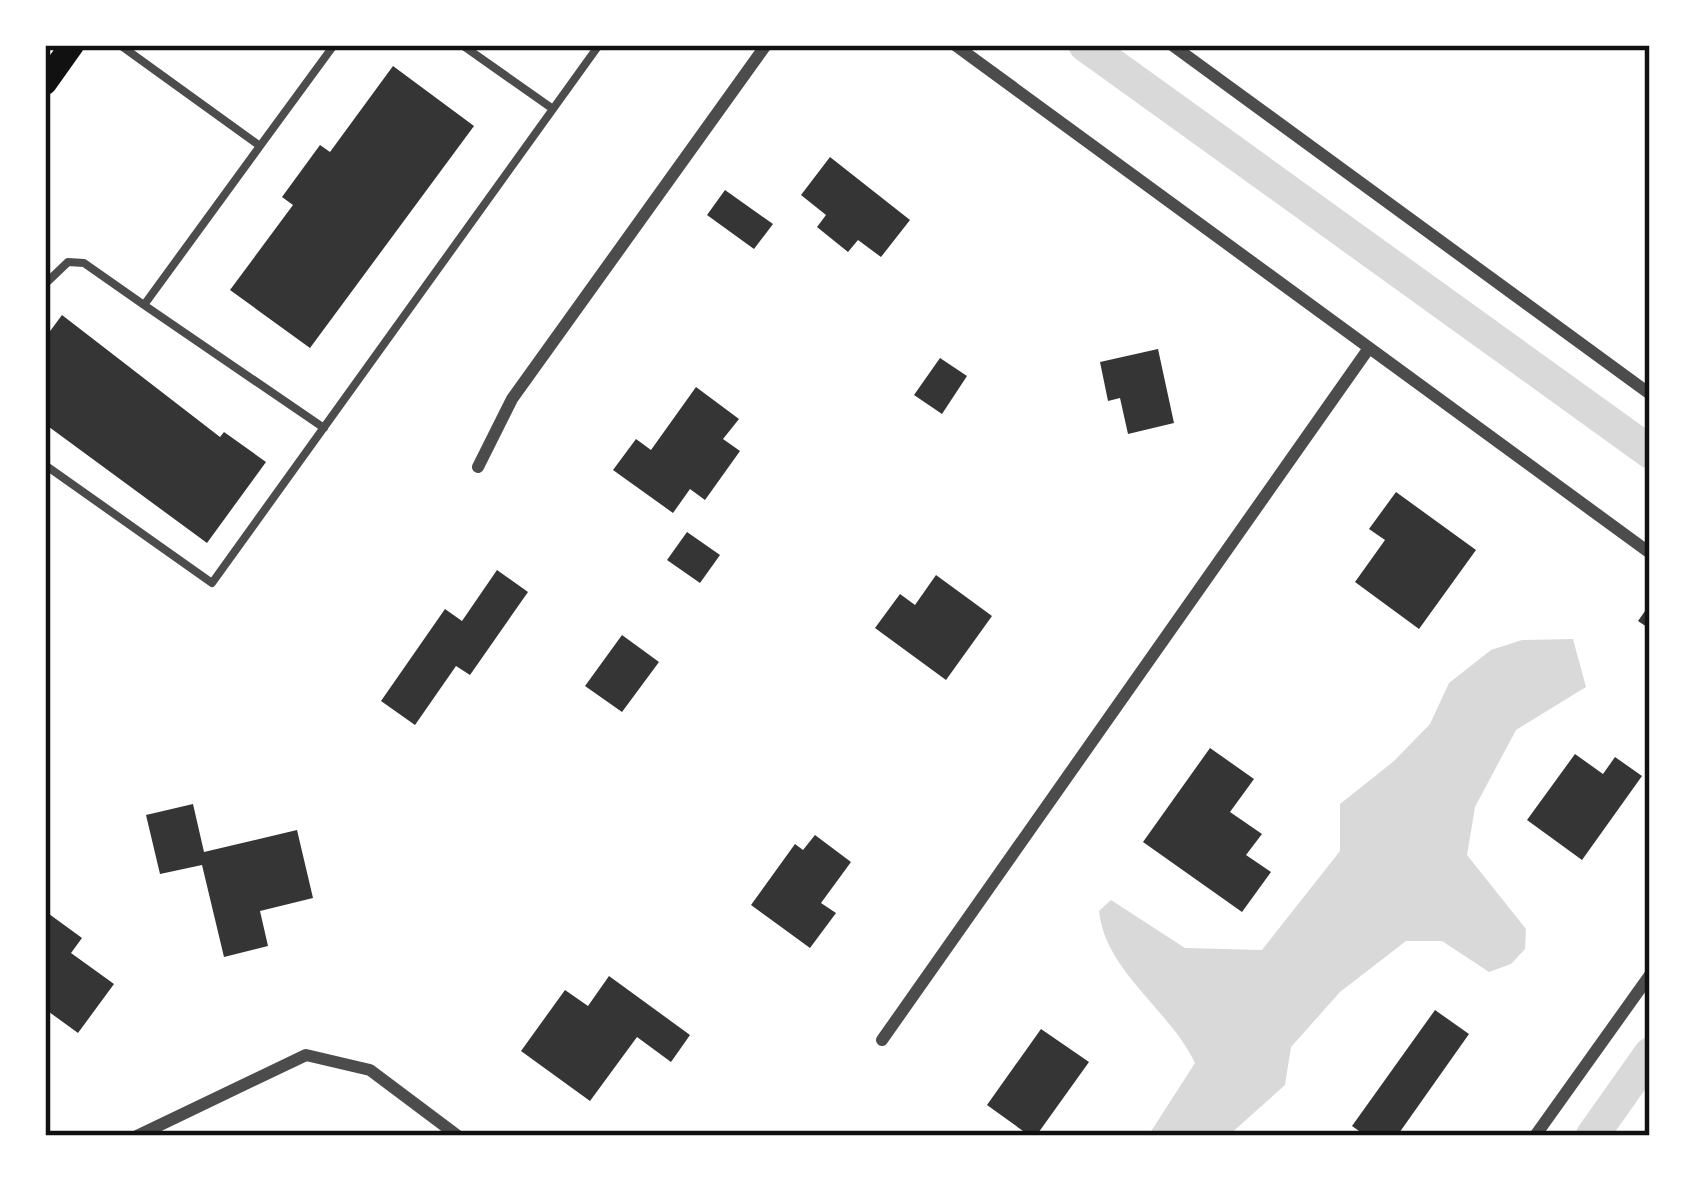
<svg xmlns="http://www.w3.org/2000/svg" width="1695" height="1181" viewBox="0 0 1695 1181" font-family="'Titillium Web',sans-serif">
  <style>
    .water { fill: #d9d9d9 }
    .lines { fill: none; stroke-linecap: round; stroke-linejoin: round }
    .canal { stroke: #d9d9d9; stroke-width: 33 }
    .building { fill: #353535 }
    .service { stroke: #4c4c4c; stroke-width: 8 }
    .minor { stroke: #4c4c4c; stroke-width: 12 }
    .primary { stroke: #111; stroke-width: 24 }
    .neatline { fill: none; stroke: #111; stroke-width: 4.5 }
  </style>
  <rect width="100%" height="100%" fill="#fff"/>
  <!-- water -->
  <path class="water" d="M1573,639L1586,687L1516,730L1475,807L1467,855L1526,929L1525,949L1511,964L1489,972L1442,941H1406L1340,992L1291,1047L1285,1085L1228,1136H1148L1195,1063C1170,1010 1105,971 1099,911L1111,900L1185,948L1262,950L1340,851V804L1394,761L1430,724L1449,683L1491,650L1522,640Z"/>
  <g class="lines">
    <!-- canal -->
    <path class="canal" d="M1085,45L1650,452
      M1592,1136L1650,1054"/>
  </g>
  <!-- building -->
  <path class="building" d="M393,66L474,126L310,348L230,290L293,205L282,197L320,145L330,152Z
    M830,157L910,220L881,257L858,240L848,252L817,227L826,215L801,195Z
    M725,190L773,224L754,249L707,215Z
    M62,315L220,437L224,432L266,462L207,543L45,424V338Z
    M1158,349L1174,423L1128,434L1120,398L1108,401L1100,362Z
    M940,358L967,376L942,414L914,395Z
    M696,387L739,419L723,439L740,451L705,500L690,489L673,513L613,470L636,439L651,450Z
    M1396,492L1476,550L1419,629L1355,582L1385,540L1369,529Z
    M687,532L720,555L700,583L667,560Z
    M497,570L528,592L470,675L456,666L415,725L381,701L445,609L462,621Z
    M936,575L992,616L946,680L875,628L900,594L915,605Z
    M1650,604V629L1638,621Z
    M622,635L659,662L622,712L585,686Z
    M1210,748L1254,779L1230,812L1262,834L1246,855L1271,872L1242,912L1143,842Z
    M1575,754L1603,774L1615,757L1642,776L1582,860L1527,820Z
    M193,804L204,852L297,830L313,898L260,911L268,946L224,957L202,865L160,874L146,815Z
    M815,835L851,862L821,903L836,913L810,948L751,905L795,844L803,850Z
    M45,911L82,938L71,953L114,984L78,1033L45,1009Z
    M609,976L690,1035L671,1062L637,1037L590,1101L521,1051L565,990L588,1006Z
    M1435,1010L1469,1034L1397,1136H1366L1352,1126Z
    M1041,1029L1089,1062L1036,1136H1030L987,1105Z"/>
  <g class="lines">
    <!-- service -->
    <path class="service" d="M462,45L553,109
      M260,146L334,45
      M45,284L68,262L84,263L144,305L260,146L120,45
      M144,305L324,428
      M45,465L212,583L599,45"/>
    <!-- minor -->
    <path class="minor" d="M955,45L1650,553
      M1172,45L1650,394
      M478,467L512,399L766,45
      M882,1040L1369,348
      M137,1136L306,1055L370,1070L458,1136
      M1535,1136L1650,975"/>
    <!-- primary -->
    <path class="primary" d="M45,83L72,45"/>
  </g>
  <!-- border -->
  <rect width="1695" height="1181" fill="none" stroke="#ffffff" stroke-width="96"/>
  <rect x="48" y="48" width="1599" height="1085" class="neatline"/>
</svg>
